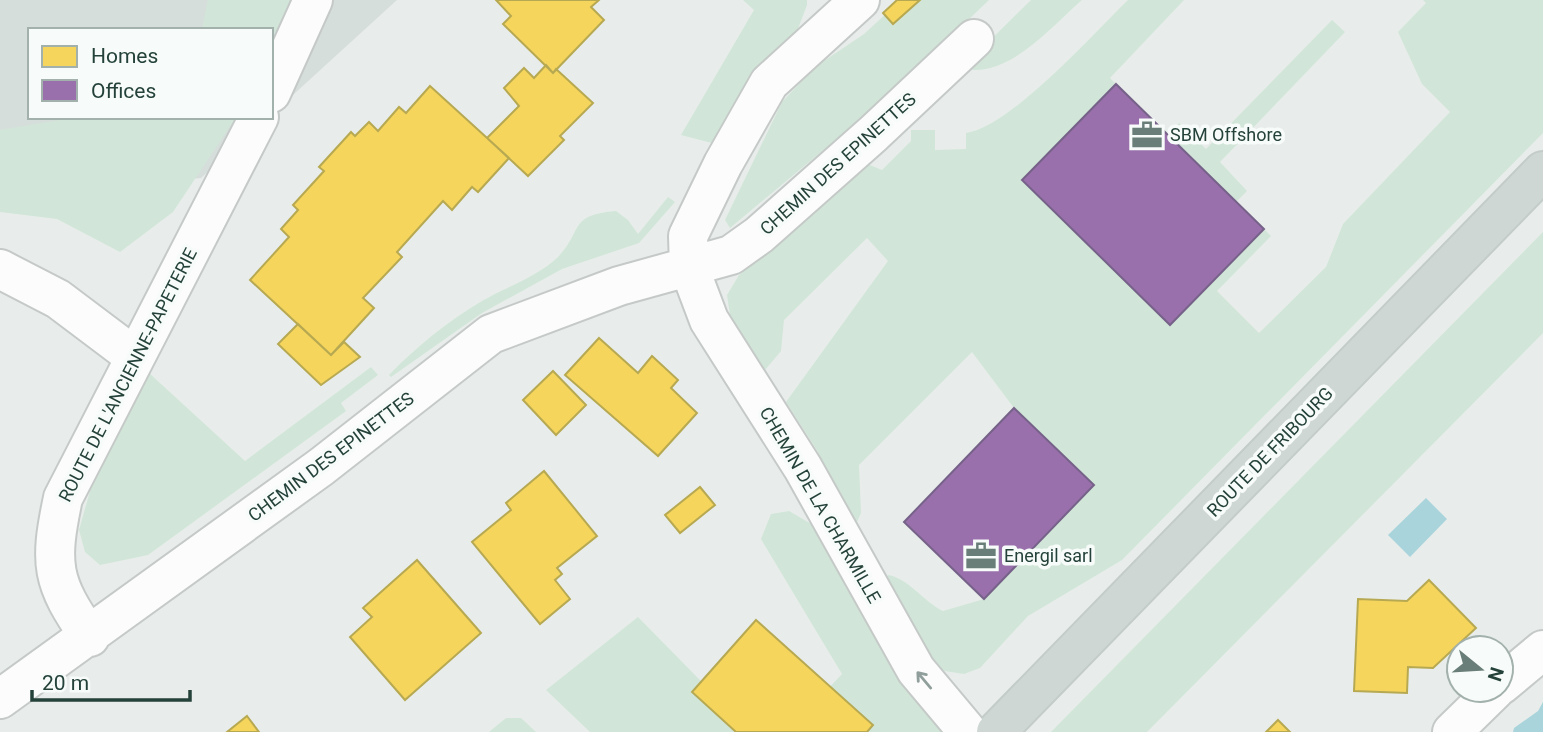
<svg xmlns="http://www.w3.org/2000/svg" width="1543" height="732" viewBox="0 0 1543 732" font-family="Roboto,sans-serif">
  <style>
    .built { fill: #d6dedb }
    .green { fill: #d1e6d8 }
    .water { fill: #a9d4db }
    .homes { fill: #f6d55c; stroke: #b7a952; stroke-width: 2 }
    .offices { fill: #9970ab; stroke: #766289; stroke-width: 2 }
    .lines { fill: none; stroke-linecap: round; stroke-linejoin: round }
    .minor-casing { stroke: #c5cac8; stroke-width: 42 }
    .major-casing { stroke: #c3ccc9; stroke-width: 42 }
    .minor { stroke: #fcfcfc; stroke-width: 38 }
    .major { stroke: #cfd7d5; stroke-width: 38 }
    .oneway { stroke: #909f9b }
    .labels { text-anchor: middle; stroke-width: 7; stroke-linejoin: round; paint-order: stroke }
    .poi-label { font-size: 18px; fill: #24423a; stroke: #f7fbf9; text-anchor: start }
    .street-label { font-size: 18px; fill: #24423a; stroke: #f7fbf9 }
  </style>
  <rect width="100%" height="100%" fill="#e8edeb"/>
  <!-- built -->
  <path class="built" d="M0,0H397L271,115V30H30V117H268L201,178L0,196Z"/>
  <!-- green -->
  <path class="green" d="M208,0H293L271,51V30H202Z
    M743,0H807V5L796,34L724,134L712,143L681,135L754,10Z
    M901,0H989L894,91L730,228L725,220L782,102L815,67L864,34Z
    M1031,0H1082C1052,26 1015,71 973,70L968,62Z
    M1128,0H1184L1110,78L1116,84L1022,180L1170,325L1264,229L1271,236L1217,291L1259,333L1326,267L1343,224L1450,112L1422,84L1398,32L1426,3L1423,0H1543V133L1122,560L1028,616L980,668L964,674L945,671L930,661L886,580L888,575C908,578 924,602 943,611L984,599L1094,485L1014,408L972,352L859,465L861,513L857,522H848L830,494L818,452L786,402L888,261L867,238L784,320L781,351L765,370L730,315L727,295L739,275L865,163L882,170L911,141V130H935V150L966,149V133C1009,128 1094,33 1128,0Z
    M1332,20L1345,32L1220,162L1247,191L1236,202L1168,134L1179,123L1206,149Z
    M79,117H236L173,212L120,252L57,219L0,212V130Z
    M668,197L675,202L639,243L562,269L482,313L391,377L389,375C417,346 447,322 482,301C505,288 538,276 557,258C584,231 567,215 616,211L628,220L638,234Z
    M1543,232V333L1147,732H1051Z
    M371,367L378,375L341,403L346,411L148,555L100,565L85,552L79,530L96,470L148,372L245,461Z
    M789,511L813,525L907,682L941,732H787L842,674L761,539L771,514Z
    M638,617L751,732H590L546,690Z
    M506,718H521L536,732H489Z"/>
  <!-- water -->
  <path class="water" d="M1426,498L1447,519L1410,557L1388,535Z
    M1543,702V732H1513L1514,728L1538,711Z"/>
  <!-- homes -->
  <path class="homes" d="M496,0H599L591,7L604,20L553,73L503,24L511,16Z
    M897,0H920L893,24L883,13Z
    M546,65L553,73L556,69L593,103L560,136L564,140L528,176L487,138L519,106L504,88L524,68L534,78Z
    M430,86L509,158L478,192L472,187L452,210L443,201L397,252L402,257L363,298L374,308L331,355L250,280L289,237L281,229L298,210L293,205L324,171L319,167L351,132L355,136L369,122L378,131L399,107L406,113Z
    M298,324L331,355L344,342L360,357L321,385L278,344Z
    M599,338L638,373L652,356L678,380L671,388L697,413L658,456L565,375Z
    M553,371L586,405L556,435L523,400Z
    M544,471L597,536L557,568L562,574L555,580L570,599L540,624L472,542L511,510L506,503Z
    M700,487L715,505L680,533L665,515Z
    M417,560L481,633L405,700L350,637L372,617L363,608Z
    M1429,580L1476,628L1433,668L1408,667L1407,693L1354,691L1358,599L1407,601Z
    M756,620L873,725L867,732H736L692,692Z
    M247,716L259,732H227Z
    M1278,720L1290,732H1266Z"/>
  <!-- offices -->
  <path class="offices" d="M1116,84L1264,229L1170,325L1022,180Z
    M1014,408L1094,485L984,599L904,522Z"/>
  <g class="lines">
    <defs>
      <path id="minor" d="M860,0L769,83L723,164L688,236L689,267L709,320L803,468L916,670L968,732
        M271,93L313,0
        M0,269L58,299L135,357
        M90,637C51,582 49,564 63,498L259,117
        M1501,685L1543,650
        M0,699L321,467L491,334L619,286L731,255L759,235L873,134L974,39
        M1452,732L1495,690"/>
      <path id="major" d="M996,732L1543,171"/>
    </defs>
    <!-- minor casing -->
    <use href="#minor" class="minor-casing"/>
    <!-- major casing -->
    <use href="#major" class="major-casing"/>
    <!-- minor -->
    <use href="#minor" class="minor"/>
    <!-- major -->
    <use href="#major" class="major"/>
  </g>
  <!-- one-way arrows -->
  <defs><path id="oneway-shaft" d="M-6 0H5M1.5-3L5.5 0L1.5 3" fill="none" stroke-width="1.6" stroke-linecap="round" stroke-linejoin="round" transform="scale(1.75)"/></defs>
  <use class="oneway" href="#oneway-shaft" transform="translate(924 680) rotate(-130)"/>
  <!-- icons -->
  <defs>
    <symbol id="office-bare" viewBox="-9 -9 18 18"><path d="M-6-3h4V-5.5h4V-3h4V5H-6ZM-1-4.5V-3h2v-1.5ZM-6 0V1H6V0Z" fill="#697e78" stroke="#f7fbf9" stroke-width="2.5" paint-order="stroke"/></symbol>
  </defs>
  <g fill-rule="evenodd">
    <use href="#office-bare" x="1125" y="113" width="44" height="44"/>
    <use href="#office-bare" x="959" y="534" width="44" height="44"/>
  </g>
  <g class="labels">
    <!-- poi labels -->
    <g class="poi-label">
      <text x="1170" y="141">SBM Offshore</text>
      <text x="1004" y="562">Energil sarl</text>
    </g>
    <!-- street labels -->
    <g class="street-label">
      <text transform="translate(838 164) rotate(-42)" y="6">CHEMIN DES EPINETTES</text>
      <text transform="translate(128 375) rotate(-63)" y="6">ROUTE DE L'ANCIENNE-PAPETERIE</text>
      <text transform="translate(1270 452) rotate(-46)" y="6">ROUTE DE FRIBOURG</text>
      <text transform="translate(331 457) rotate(-37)" y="6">CHEMIN DES EPINETTES</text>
      <text transform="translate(820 505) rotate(60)" y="6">CHEMIN DE LA CHARMILLE</text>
    </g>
  </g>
  <!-- legend -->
  <rect x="28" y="28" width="245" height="91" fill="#f7fbf9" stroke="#a3b1ad" stroke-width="2"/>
  <rect x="42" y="46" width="35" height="21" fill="#f6d55c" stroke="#a3b1ad" stroke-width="2"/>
  <text x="91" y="63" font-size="21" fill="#24423a">Homes</text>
  <rect x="42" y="80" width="35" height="21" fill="#9970ab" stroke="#a3b1ad" stroke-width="2"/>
  <text x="91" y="98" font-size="21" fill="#24423a">Offices</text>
  <!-- north arrow -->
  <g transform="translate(1480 669) rotate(108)"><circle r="33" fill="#f7fbf9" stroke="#a3b1ad" stroke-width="2"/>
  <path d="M0-5L12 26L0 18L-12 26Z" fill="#697e78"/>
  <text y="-10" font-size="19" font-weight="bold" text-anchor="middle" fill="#24423a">N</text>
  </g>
  <!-- scale -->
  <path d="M32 690v10h158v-10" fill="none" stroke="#24423a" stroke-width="3.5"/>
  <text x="42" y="690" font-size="21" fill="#24423a" stroke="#f7fbf9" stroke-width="5" paint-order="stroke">20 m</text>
</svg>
